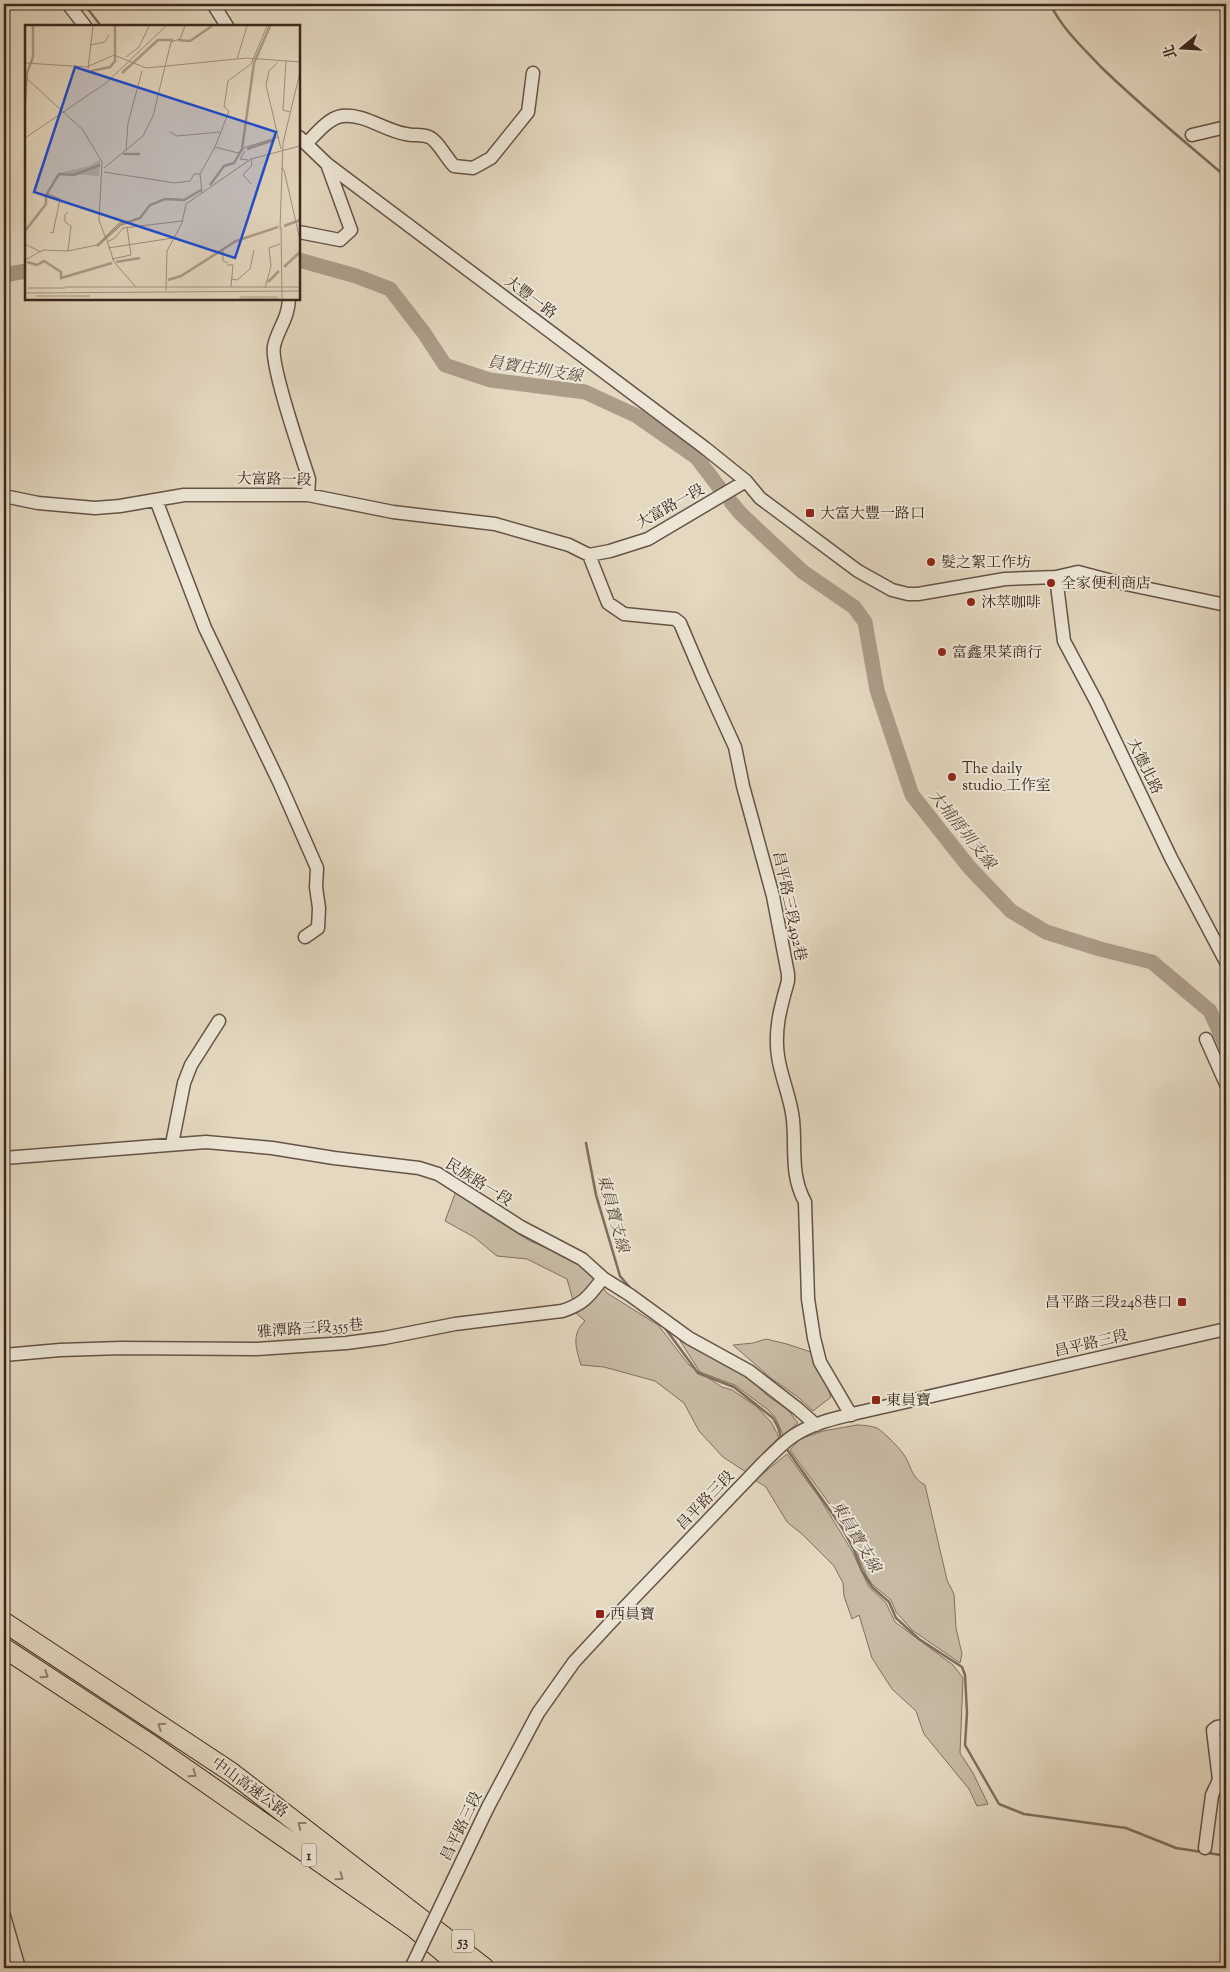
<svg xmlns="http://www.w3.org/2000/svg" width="1230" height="1972" viewBox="0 0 1230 1972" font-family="'Sorts Mill Goudy','Noto Serif TC',serif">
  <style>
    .green { fill: #c7baa4; stroke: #817061 }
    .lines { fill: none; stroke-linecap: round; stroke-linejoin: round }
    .stream { stroke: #7e6d5e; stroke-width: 2.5 }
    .river { stroke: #ab9c89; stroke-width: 15 }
    .minor-casing { stroke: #655346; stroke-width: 15 }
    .highway-casing { stroke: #3b271e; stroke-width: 21 }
    .minor { stroke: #ede6d6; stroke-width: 12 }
    .highway { stroke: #e4d8c0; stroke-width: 19 }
    .minor-bridge-casing { stroke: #655346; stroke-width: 15; stroke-linecap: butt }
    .minor-bridge { stroke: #ede6d6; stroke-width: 12 }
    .oneway { stroke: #90806f }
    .poi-dot { fill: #8f2418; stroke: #ede6d6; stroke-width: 2 }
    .labels { text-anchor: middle; stroke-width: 4; stroke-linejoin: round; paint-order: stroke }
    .shield { fill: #ede6d6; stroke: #706055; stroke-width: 1 }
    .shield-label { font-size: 14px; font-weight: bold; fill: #3b271e }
    .street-label { font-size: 15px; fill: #3b271e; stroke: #ede6d6 }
    .poi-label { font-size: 15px; fill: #3b271e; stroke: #ede6d6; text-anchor: start }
    .water-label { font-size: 16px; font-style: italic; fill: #5d4a3e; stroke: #ede6d6 }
    .inset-river { fill: none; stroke: #ab9c89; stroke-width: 2.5 }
    .inset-road { fill: none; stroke: #a0917f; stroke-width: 1 }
    .view { fill: #1d4ed8; fill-opacity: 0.15; stroke: #1d4ed8; stroke-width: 2.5 }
    .inset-edge { fill: none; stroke: #3b271e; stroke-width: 2.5 }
  </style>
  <rect width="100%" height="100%" fill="#e4d8c0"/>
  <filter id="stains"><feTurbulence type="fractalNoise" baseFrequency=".004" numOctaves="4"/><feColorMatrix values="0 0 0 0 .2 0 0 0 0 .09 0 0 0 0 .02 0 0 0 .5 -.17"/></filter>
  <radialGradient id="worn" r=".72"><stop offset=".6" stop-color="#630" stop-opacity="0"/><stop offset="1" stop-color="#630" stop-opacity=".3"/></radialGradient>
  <!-- green -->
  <path class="green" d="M456,1191L479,1209L530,1241L566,1256L593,1275L607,1293L658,1325L689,1365L722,1387L732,1390L756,1406L771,1422L779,1437L746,1472L723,1457L699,1431L684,1403L655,1381L604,1367L581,1365C576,1349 571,1334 585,1321L577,1314L567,1279L527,1259L497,1256L474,1237L445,1221Z
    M679,1339L734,1368L748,1378L768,1396L788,1410L798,1423L783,1435L775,1417L767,1409L735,1385L700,1372Z
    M766,1339L787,1344L814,1353L831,1397L813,1411L798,1397L772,1379L733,1345L753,1343Z
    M857,1425C864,1425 871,1426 877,1428C885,1433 903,1451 907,1460C912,1471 914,1479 925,1485L947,1580L954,1594L956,1628L962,1654L960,1663L912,1630L896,1612L891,1600L872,1584L866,1575L850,1536L829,1503L790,1450L800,1439L823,1431Z
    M787,1454L819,1497L852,1551L869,1587L886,1603L895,1622L953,1665L963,1678L960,1753L973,1773L988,1804L977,1806L969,1789L924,1734L916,1711L892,1689L872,1658L859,1615L852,1619L844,1596L843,1583L834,1566L802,1534L787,1522L766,1487L755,1480Z"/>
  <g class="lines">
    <!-- stream -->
    <path class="stream" d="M84,4L101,26
      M1050,4C1062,28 1081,46 1100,66C1140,105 1184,141 1226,177
      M586,1143L596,1195L620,1276L632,1290
      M665,1328L698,1373L734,1387L773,1418L778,1427L782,1441
      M786,1448L841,1526L854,1550L862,1571L872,1587L889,1602L896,1618L919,1639L962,1667L965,1675L967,1713L965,1745L999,1804L1024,1814L1126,1828L1176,1848L1221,1855L1226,1854"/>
    <!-- river -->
    <path class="river" d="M299,260L356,276L390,289L424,333L445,365L490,380L585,392L637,416L696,457L719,487
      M4,275L26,271
      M731,502L741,514L803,572L854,607L865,622L877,690L912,795L969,867L1011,911L1046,932L1100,949L1152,962L1210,1011L1226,1046"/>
    <defs>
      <path id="minor" d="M68,4L85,26
        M213,4L227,26
        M1192,135L1226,127
        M299,137L327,164L705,448L746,481L760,498L858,571L892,590L908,594H918L1005,579L1056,577L1078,572L1116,582L1226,605
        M306,144C315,135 328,118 342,116C364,113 385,131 406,134C413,136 422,134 429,137C437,140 447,159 454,166L473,168L491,158L528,112L533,73
        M299,232L340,240L351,230L327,164
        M289,299C288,320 278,328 274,346C270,365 301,454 309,479L308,495
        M4,496L38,503L95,508L120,506L184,495H308L393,512L495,524L569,545L589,555L610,551L648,539L746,481
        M156,500L205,628L280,784L317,868L316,887L319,908L318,928L305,937
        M589,555L608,603L624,614L675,619L680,623L703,677L735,747L743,786L773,896L788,974V981C781,1006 774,1029 778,1056C781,1078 791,1098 793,1120C796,1150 790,1174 805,1202L808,1299L814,1338L820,1362L851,1415
        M1056,577L1064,641L1097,703L1171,858L1226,962
        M1206,1039L1226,1084
        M172,1144L184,1083L191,1065L219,1021
        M4,1158L206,1142L272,1148L334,1158L419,1168L438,1174L521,1227L582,1259L603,1278L630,1295L689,1338L749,1371L798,1409L816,1425
        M4,1355L60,1350L121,1348L257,1349L346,1343L384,1338L455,1324L562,1311C584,1304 589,1296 603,1278
        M488,1807L538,1713L574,1662L625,1607L765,1461C776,1451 785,1440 798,1433C816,1422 841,1417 861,1412L1226,1329
        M1205,1848L1212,1795L1219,1780L1213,1730L1217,1727L1226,1726
        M4,1916L19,1968"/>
      <path id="highway" d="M4,1622L231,1772L485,1968
        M4,1648L153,1746L414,1928L462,1968"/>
    </defs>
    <!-- minor casing -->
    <use href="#minor" class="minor-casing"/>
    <!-- highway casing -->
    <use href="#highway" class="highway-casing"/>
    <!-- minor -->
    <use href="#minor" class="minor"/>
    <!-- highway -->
    <use href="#highway" class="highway"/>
    <defs>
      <path id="minor-bridge" d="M411,1968L488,1807"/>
    </defs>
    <!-- minor-bridge casing -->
    <use href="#minor-bridge" class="minor-bridge-casing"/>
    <!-- minor-bridge -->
    <use href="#minor-bridge" class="minor-bridge"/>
  </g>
  <!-- one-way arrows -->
  <defs><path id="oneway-chevron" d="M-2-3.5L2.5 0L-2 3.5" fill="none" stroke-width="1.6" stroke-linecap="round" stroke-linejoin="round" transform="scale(1.25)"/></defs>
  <g class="oneway">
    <use href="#oneway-chevron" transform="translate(45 1675) rotate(33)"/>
    <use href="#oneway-chevron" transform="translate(161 1726) rotate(-146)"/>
    <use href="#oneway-chevron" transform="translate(193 1774) rotate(35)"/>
    <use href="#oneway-chevron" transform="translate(301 1825) rotate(-142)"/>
    <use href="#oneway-chevron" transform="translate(340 1877) rotate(35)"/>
  </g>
  <!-- markers -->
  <g class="poi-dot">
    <rect x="805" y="508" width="10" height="10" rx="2.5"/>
    <circle cx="931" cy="562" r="5"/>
    <circle cx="1051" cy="583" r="5"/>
    <circle cx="971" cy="602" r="5"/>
    <circle cx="942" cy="652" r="5"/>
    <circle cx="952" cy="777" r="5"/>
    <rect x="1177" y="1297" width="10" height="10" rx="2.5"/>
    <rect x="871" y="1395" width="10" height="10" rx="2.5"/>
    <rect x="595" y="1609" width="10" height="10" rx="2.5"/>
  </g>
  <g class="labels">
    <!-- shield labels -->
    <g class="shield">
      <rect x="301.5" y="1843.5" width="15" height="23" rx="4"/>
      <rect x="452" y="1929.5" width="22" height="23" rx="4"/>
    </g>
    <g class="shield-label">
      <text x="309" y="1860">1</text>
      <text x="463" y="1946">53</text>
    </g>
    <!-- street labels -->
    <g class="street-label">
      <text transform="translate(531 297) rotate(37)" y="5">大豐一路</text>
      <text transform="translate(274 479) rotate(1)" y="5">大富路一段</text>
      <text transform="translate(670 506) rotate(-29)" y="5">大富路一段</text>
      <text transform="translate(1145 766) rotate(64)" y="5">大德北路</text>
      <text transform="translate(790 906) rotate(78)" y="5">昌平路三段492巷</text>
      <text transform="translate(479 1182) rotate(32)" y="5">民族路一段</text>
      <text transform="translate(310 1328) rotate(-4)" y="5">雅潭路三段355巷</text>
      <text transform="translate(1091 1343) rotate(-13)" y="5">昌平路三段</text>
      <text transform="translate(705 1500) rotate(-46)" y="5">昌平路三段</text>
      <text transform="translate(250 1787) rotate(36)" y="5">中山高速公路</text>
      <text transform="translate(461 1826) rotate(-64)" y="5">昌平路三段</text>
    </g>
    <!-- poi labels -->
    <g class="poi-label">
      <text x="820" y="518">大富大豐一路口</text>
      <text x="941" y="567">髮之絮工作坊</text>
      <text x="1061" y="588">全家便利商店</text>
      <text x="981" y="607">沐萃咖啡</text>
      <text x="952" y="657">富鑫果菜商行</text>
      <text x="962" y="773">The daily<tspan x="962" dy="17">studio_工作室</tspan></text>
      <text x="1172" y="1307" text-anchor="end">昌平路三段248巷口</text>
      <text x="886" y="1405">東員寶</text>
      <text x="610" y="1619">西員寶</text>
    </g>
    <!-- water labels -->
    <g class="water-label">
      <text transform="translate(535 368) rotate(9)" y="6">員寶庄圳支線</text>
      <text transform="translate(963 829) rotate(51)" y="6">大埔厝圳支線</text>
      <text transform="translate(614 1213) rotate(75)" y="6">東員寶支線</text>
      <text transform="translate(857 1536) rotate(59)" y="6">東員寶支線</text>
    </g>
  </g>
  <!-- overview -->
  <g transform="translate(25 25)">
    <rect width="275" height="275" fill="#e4d8c0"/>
    <path d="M75,135L74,151L34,148L64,141ZM215,271H252L254,274H214Z" fill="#c7baa4"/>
    <path class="inset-river" d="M153,15L165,16L187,1M66,46L85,42L90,36V1M97,48L133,15H148M0,77L2,48L8,32V1M222,124L249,115M98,129H115M185,160L199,141L209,138L217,124L229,38L245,1M259,201L275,195M0,206L21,179V170L34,149L49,150L75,140M72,221L95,200L115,193L125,180L140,174L159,175L176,165M2,237L12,240L19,236L36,247V253L87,238M91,237L115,233M259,242L275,227M143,255L156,251L211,216L253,202M243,257L254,246"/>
    <path class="inset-road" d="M65,20L80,17L84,10M101,32L114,22L124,1M212,34L222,1M261,36L258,85L265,87M253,37L244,46L241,60L256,124M0,38L62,42L89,30L121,43L222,33L275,37M63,44L68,1M0,52L58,105L77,137L74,195L81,214M145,107L152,111L195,107M0,113L81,58L141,1M190,122L213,128L221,122L254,112M101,126L103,98L117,46M220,126L215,134L223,135M79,143L118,111L128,91L146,17L155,14L160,1M256,143L259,145L275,215M79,147L150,158L165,156L169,149H175M226,159L218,150L227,140L226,134M177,168L175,149L190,122L204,86L199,82L203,56L226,39L242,1M23,169L35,174L28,208L25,207M256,202L257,274M255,203L258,118L275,47M81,212L89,237L111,262M82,217L90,213L98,203L157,196M0,219L16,227M83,223L148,213M198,224V236L203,238M43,226L46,201L40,197V190L43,187M87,234L106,230L102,202M0,235L18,225L43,226L72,220L94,198L105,196M202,240H208L206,262M206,254L212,255L225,244L229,225M40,262H275M3,263H40M240,263L246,241L244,223L255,219M141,265L142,226L157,198L161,179L226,134L275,121M0,268L275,266M10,271H65"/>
    <path class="view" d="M50,42L251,107L210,233L9,167Z"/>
    <rect width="275" height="275" class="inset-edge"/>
  </g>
  <!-- margin -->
  <rect width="1230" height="1972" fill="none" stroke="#e4d8c0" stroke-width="20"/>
  <rect x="5" y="5" width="1220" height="1962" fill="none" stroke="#3b271e" stroke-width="2.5"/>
  <rect x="10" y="10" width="1210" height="1952" fill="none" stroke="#3b271e"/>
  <!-- north arrow -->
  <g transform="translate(1182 48) rotate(252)" stroke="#ede6d6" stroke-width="4" paint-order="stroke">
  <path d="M0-4L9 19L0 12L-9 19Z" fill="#3b271e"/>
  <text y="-8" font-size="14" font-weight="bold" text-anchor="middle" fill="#3b271e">北</text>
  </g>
  <rect width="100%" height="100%" filter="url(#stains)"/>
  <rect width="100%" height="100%" fill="url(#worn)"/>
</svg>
